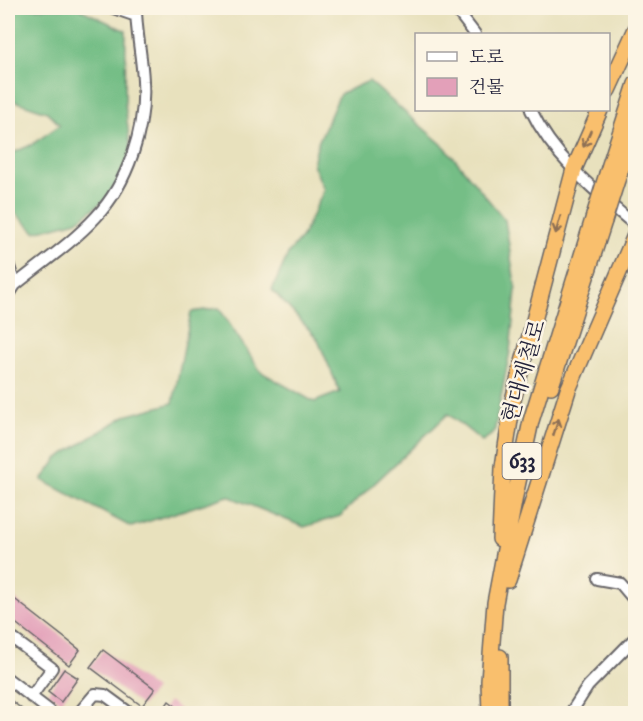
<svg xmlns="http://www.w3.org/2000/svg" width="643" height="721" viewBox="0 0 643 721" font-family="'IM FELL DW Pica','Noto Serif KR',serif">
  <style>
    .forest { fill: #74be86; stroke: #4b7060; stroke-width: 1.5 }
    .building { fill: #e3a0b9 }
    .lines { fill: none; stroke-linecap: round; stroke-linejoin: round }
    .minor-casing { stroke: #676568; stroke-width: 14 }
    .highway-casing { stroke: #676568; stroke-width: 18 }
    .minor { stroke: #fff; stroke-width: 10 }
    .highway { stroke: #f9bf6d; stroke-width: 15 }
    .highway-bridge-casing { stroke: #676568; stroke-width: 18; stroke-linecap: butt }
    .highway-bridge { stroke: #f9bf6d; stroke-width: 15 }
    .oneway { stroke: #8e7054 }
    .labels { text-anchor: middle; stroke-width: 5; stroke-linejoin: round; paint-order: stroke }
    .shield { fill: #fcf5e5; stroke: #63616e; stroke-width: 1.5 }
    .shield-label { font-size: 21px; font-weight: bold; fill: #22223b }
    .street-label { font-size: 22px; fill: #22223b; stroke: #fcf5e5 }
  </style>
  <rect width="100%" height="100%" fill="#fcf5e5"/>
  <filter id="ink" filterUnits="userSpaceOnUse"><feTurbulence type="fractalNoise" baseFrequency=".0167" numOctaves="2"/><feDisplacementMap in="SourceGraphic" scale="12" xChannelSelector="R" yChannelSelector="G"/><feConvolveMatrix kernelMatrix="1 2 1 2 8 2 1 2 1" color-interpolation-filters="sRGB"/></filter>
  <filter id="wash" filterUnits="userSpaceOnUse"><feTurbulence type="fractalNoise" baseFrequency=".008" numOctaves="4" result="noise"/><feDisplacementMap in="SourceGraphic" scale="24" xChannelSelector="R" yChannelSelector="G"/><feGaussianBlur stdDeviation="1.35" result="paint"/><feColorMatrix in="noise" values="0 0 0 0 0 0 0 0 0 0 0 0 0 0 0 0 0 1.4 0 .05"/><feComposite in="paint" operator="in"/></filter>
  <g filter="url(#wash)">
    <rect width="100%" height="100%" fill="#e8e1bd"/>
    <!-- forest -->
    <path class="forest" d="M8,8H78L126,31L125,104L133,169L124,186L77,221L35,232L8,206V155L31,145L60,125L47,112L8,99Z
      M369,81L445,147L505,220L516,290L510,351L494,433L482,441L448,414L340,516L304,527L228,496L131,527L42,480L58,458L125,416L173,403L191,312L219,308L261,372L314,402L340,392L317,338L272,290L289,252L302,237L324,190L313,164L318,143L340,94Z"/>
    <g id="blocks">
      <!-- building -->
      <path class="building" d="M12,597L80,650L69,665L8,617V603Z
        M103,650L155,689L142,706L90,667Z
        M64,669L78,678L61,702L48,692Z
        M8,698L28,714H8Z
        M169,701L186,714H160Z"/>
    </g>
  </g>
  <g filter="url(#ink)">
    <use href="#blocks" fill-opacity="0" stroke="#676568" stroke-width="1.5"/>
    <g class="lines">
      <defs>
        <path id="minor" d="M113,8L136,16
          M455,8L475,34
          M531,110C553,157 596,192 636,226
          M8,263L15,285
          M8,296L15,285C42,263 72,243 96,217C128,183 146,128 143,81C142,56 136,32 136,8
          M597,579L620,583L636,602
          M8,635L52,668L31,697
          M8,679L50,711L48,714
          M78,714L95,694L105,695L131,714
          M570,714L588,686L636,637"/>
        <path id="highway" d="M608,90L636,29
          M607,174L636,84
          M617,180L636,122
          M551,386L604,221
          M500,539L503,467L513,400L574,169L600,110
          M508,580L568,390L636,233
          M500,657V708
          M490,714L489,681L495,603L515,496L531,421L594,216"/>
      </defs>
      <!-- minor casing -->
      <use href="#minor" class="minor-casing"/>
      <!-- highway casing -->
      <use href="#highway" class="highway-casing"/>
      <!-- minor -->
      <use href="#minor" class="minor"/>
      <!-- highway -->
      <use href="#highway" class="highway"/>
      <defs>
        <path id="highway-bridge" d="M594,216L607,174
          M604,221L617,180"/>
      </defs>
      <!-- highway-bridge casing -->
      <use href="#highway-bridge" class="highway-bridge-casing"/>
      <!-- highway-bridge -->
      <use href="#highway-bridge" class="highway-bridge"/>
    </g>
    <!-- one-way arrows -->
    <defs><path id="oneway-shaft" d="M-6 0H5M1.5-3L5.5 0L1.5 3" fill="none" stroke-width="1.6" stroke-linecap="round" stroke-linejoin="round" transform="scale(1.5)"/></defs>
    <g class="oneway">
      <use href="#oneway-shaft" transform="translate(587 139) rotate(114)"/>
      <use href="#oneway-shaft" transform="translate(558 225) rotate(106)"/>
      <use href="#oneway-shaft" transform="translate(556 427) rotate(-72)"/>
    </g>
  </g>
  <g class="labels">
    <!-- shield labels -->
    <rect class="shield" x="502.5" y="443" width="39" height="36" rx="4.5"/>
    <g class="shield-label">
      <text x="522" y="468">633</text>
    </g>
    <!-- street labels -->
    <g class="street-label">
      <text transform="translate(523 371) rotate(-74)" y="8">현대제철로</text>
    </g>
  </g>
  <!-- margin -->
  <rect width="643" height="721" fill="none" stroke="#fcf5e5" stroke-width="30"/>
  <!-- legend -->
  <rect x="415" y="33" width="195" height="78" fill="#fcf5e5" stroke="#a5a1a1" stroke-width="1.5"/>
  <rect x="427" y="52" width="30" height="9" fill="#ffffff" stroke="#a5a1a1" stroke-width="1.5"/>
  <text x="469" y="63" font-size="18" fill="#22223b">도로</text>
  <rect x="427" y="78" width="30" height="18" fill="#e3a0b9" stroke="#a5a1a1" stroke-width="1.5"/>
  <text x="469" y="93" font-size="18" fill="#22223b">건물</text>
</svg>
